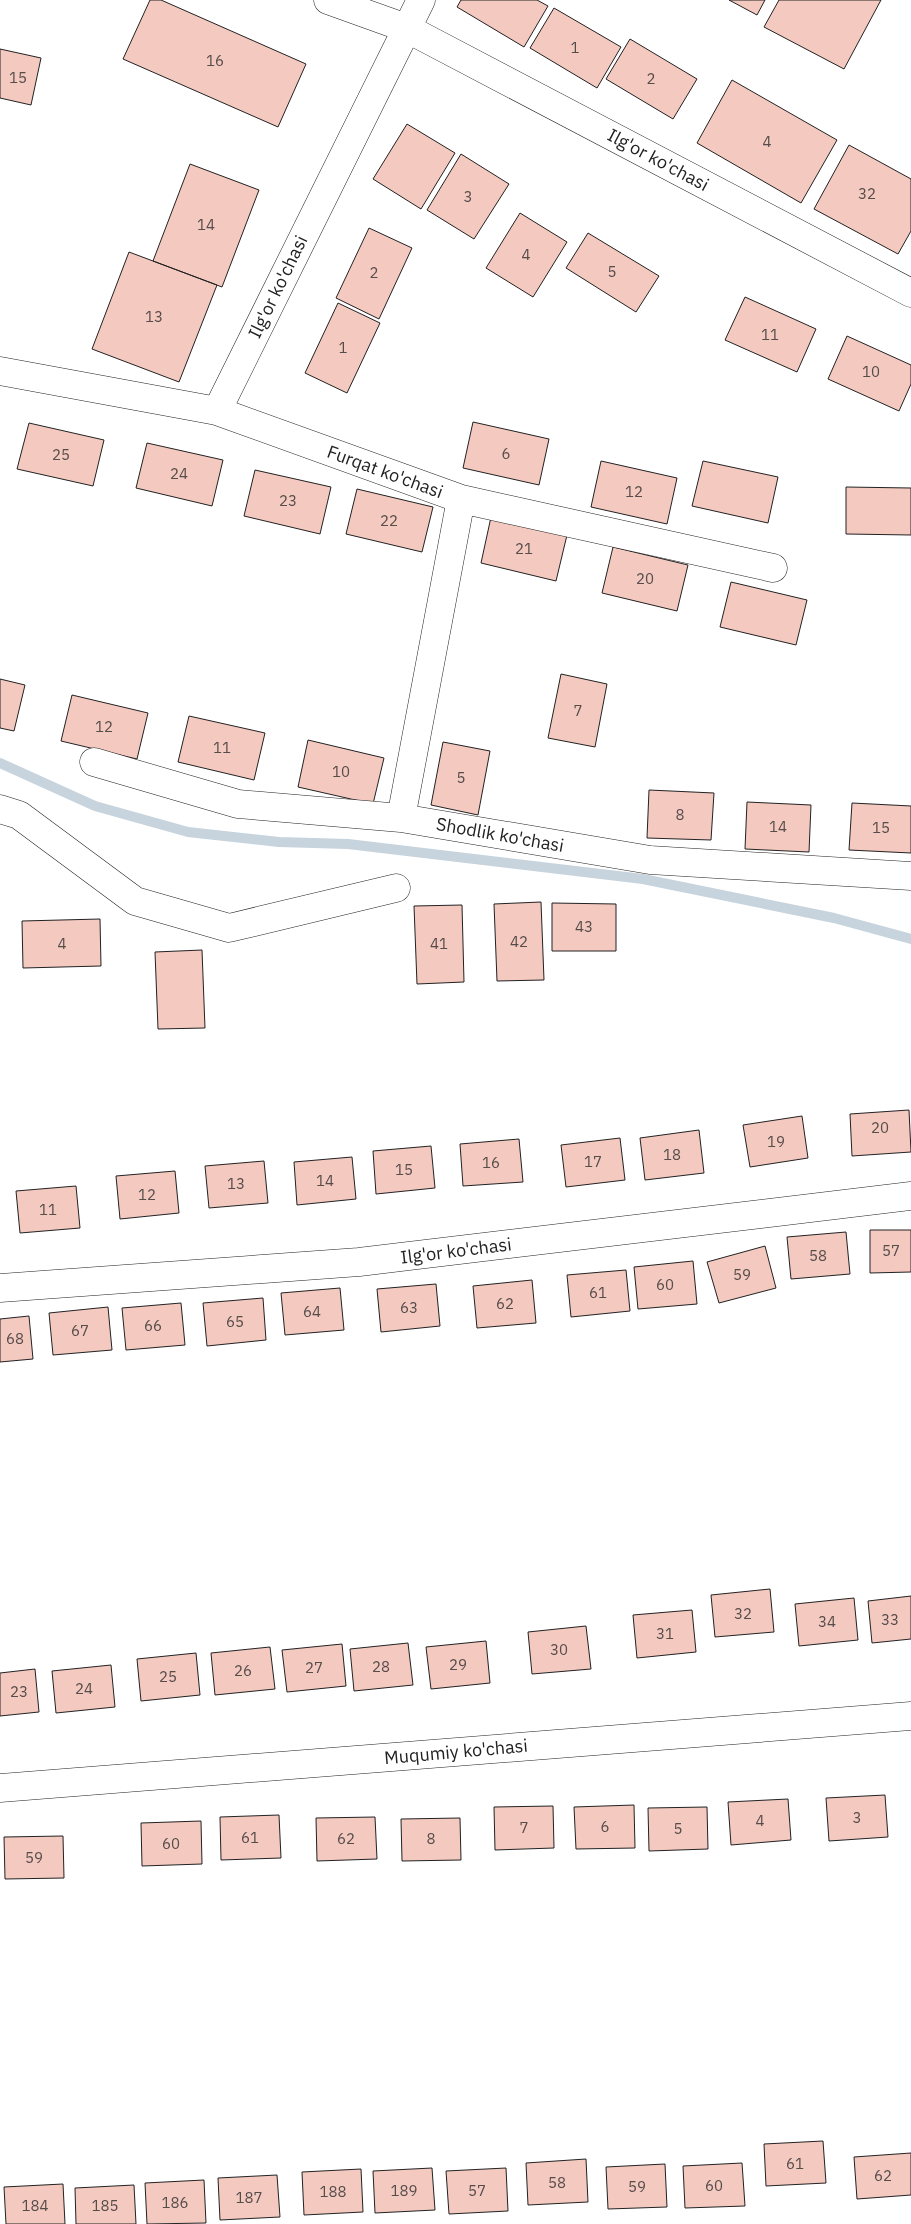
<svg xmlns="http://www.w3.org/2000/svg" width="911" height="2224" viewBox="0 0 911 2224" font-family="'IBM Plex Sans',sans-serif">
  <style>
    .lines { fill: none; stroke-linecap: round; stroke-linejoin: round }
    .stream { stroke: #c7d3dd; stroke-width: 10 }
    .building { fill: #f3c9c0; stroke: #222 }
    .minor-casing { stroke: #222; stroke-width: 29 }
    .minor { stroke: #fff; stroke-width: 28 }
    .labels { text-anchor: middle; stroke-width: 4; stroke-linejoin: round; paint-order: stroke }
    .number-label { font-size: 15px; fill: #564c4a }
    .street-label { font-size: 18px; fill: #222; stroke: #fff }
  </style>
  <rect width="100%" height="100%" fill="#fff"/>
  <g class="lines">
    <!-- stream -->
    <path class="stream" d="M0,763L95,806L188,832L279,842L348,844L643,879L834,918L911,939"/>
  </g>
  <!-- building -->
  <path class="building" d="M150,0H161L306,64L278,127L123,59Z
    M461,0H537L548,6L524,47L457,7Z
    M729,0H765L757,15Z
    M779,0H881L844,69L764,27Z
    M554,8L621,47L597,88L530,48Z
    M630,39L697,79L673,119L606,79Z
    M0,49L41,58L31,105L0,98Z
    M732,80L837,140L801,203L697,143Z
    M407,124L455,153L421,209L373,179Z
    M849,145L911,179V231L898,254L814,209Z
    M461,154L509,184L474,239L427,210Z
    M190,164L259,190L222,287L153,261Z
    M520,213L567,242L533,297L486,268Z
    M369,228L412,248L379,319L336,298Z
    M588,233L659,276L636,312L566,268Z
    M129,252L217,285L179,382L92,349Z
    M745,297L816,329L797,372L725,340Z
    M338,303L380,323L347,393L305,373Z
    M847,336L911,365V384L899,411L828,379Z
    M473,422L549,439L539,485L463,468Z
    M29,423L104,440L93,486L17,469Z
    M147,443L223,460L212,506L136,488Z
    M601,461L677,478L667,524L591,507Z
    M703,461L778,477L768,523L692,506Z
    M255,470L331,487L320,534L244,516Z
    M846,487L911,488V535L846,534Z
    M357,489L433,507L422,552L346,534Z
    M491,517L567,535L556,581L481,563Z
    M613,547L688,565L677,611L602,593Z
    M731,582L807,600L796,645L720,627Z
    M561,674L607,684L595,747L548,738Z
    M0,679L25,685L14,731L0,728Z
    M72,695L148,713L137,759L61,741Z
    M189,716L265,733L254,780L178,762Z
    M308,740L384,758L373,804L298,787Z
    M443,742L490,751L478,815L431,805Z
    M649,790L714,793L711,840L647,838Z
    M747,802L811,805L809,852L745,849Z
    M852,803L911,806V853L849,850Z
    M541,902L544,980L497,981L494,904Z
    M552,903L616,904V951H552Z
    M462,905L464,982L417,984L414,906Z
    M100,919L101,966L23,968L22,921Z
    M202,950L205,1028L158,1029L155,952Z
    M909,1110L911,1152L852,1156L850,1114Z
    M802,1116L808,1158L750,1167L743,1125Z
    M699,1130L704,1173L645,1180L640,1138Z
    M620,1138L625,1180L566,1187L561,1145Z
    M519,1139L523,1182L463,1186L460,1144Z
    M431,1146L435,1188L376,1194L373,1151Z
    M352,1157L356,1199L297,1205L294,1162Z
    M264,1161L268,1203L209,1208L205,1166Z
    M175,1171L179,1213L120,1219L116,1176Z
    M76,1186L80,1228L20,1233L16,1191Z
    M870,1230H911V1272L870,1273Z
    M846,1232L850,1274L791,1279L787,1237Z
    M765,1246L776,1288L719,1303L707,1262Z
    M693,1261L697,1304L638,1309L634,1267Z
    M626,1270L630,1311L571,1317L567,1275Z
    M532,1280L536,1323L477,1328L473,1286Z
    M436,1284L440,1326L381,1332L377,1289Z
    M340,1288L344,1330L285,1335L281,1293Z
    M263,1298L266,1340L207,1346L203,1303Z
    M181,1303L185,1345L126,1350L122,1308Z
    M108,1307L112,1350L53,1355L49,1313Z
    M29,1316L33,1359L0,1362V1319Z
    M770,1589L774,1632L715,1637L711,1595Z
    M911,1596V1639L872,1643L868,1601Z
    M854,1598L858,1640L799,1646L795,1604Z
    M692,1610L696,1652L637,1658L633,1615Z
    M586,1626L591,1669L532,1674L528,1632Z
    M486,1641L490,1683L431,1689L426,1647Z
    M408,1643L413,1685L354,1691L350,1649Z
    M342,1644L346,1686L287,1692L282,1650Z
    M270,1647L275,1689L215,1695L211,1653Z
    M196,1653L200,1695L141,1701L137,1659Z
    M111,1665L115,1707L56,1713L52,1671Z
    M35,1669L39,1712L0,1716V1673Z
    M885,1795L888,1837L829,1841L826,1798Z
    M788,1799L791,1840L731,1845L728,1802Z
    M634,1805L635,1848L576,1849L574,1807Z
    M553,1806L554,1848L495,1850L494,1807Z
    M707,1807L708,1849L649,1851L648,1808Z
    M279,1815L281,1858L221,1860L220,1817Z
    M375,1817L377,1859L317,1861L316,1818Z
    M460,1818L461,1860L402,1861L401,1819Z
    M201,1821L202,1864L142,1866L141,1823Z
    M63,1836L64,1878L5,1879L4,1837Z
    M823,2141L826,2183L766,2186L764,2144Z
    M911,2153V2195L857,2199L854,2157Z
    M586,2159L588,2202L528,2205L526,2163Z
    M742,2163L745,2206L685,2208L683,2166Z
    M665,2164L667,2207L608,2209L606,2167Z
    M432,2168L435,2210L375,2213L373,2171Z
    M506,2168L508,2211L449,2214L446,2171Z
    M361,2169L363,2212L304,2215L302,2172Z
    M277,2175L280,2217L220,2220L218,2178Z
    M204,2180L206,2223L147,2224L145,2183Z
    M63,2184L65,2224H6L4,2187Z
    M134,2185L136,2224H76L75,2188Z"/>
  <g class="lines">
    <defs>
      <path id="minor" d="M328,0L406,28L911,293
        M0,371L217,411L461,499L773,568
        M217,411L421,0
        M94,762L238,804L401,818L650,860L911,876
        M0,809L19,815L135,901L229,928L396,888
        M401,818L461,499
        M0,1288L359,1262L911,1196
        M0,1788L911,1716"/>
    </defs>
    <!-- minor casing -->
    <use href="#minor" class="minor-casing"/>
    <!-- minor -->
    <use href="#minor" class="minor"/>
  </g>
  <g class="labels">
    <!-- number labels -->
    <g class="number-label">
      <text x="575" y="53">1</text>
      <text x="215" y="66">16</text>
      <text x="18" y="83">15</text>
      <text x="651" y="84">2</text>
      <text x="767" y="147">4</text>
      <text x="867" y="199">32</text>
      <text x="468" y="202">3</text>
      <text x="206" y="230">14</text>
      <text x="526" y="260">4</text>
      <text x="612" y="277">5</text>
      <text x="374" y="278">2</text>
      <text x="154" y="322">13</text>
      <text x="770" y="340">11</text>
      <text x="343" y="353">1</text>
      <text x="871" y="377">10</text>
      <text x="506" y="459">6</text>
      <text x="61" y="460">25</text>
      <text x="179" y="479">24</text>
      <text x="634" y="497">12</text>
      <text x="288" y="506">23</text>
      <text x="389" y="526">22</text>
      <text x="524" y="554">21</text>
      <text x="645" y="584">20</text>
      <text x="578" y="716">7</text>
      <text x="104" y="732">12</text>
      <text x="222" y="753">11</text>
      <text x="341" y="777">10</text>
      <text x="461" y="783">5</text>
      <text x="680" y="820">8</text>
      <text x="778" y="832">14</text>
      <text x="881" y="833">15</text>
      <text x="584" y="932">43</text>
      <text x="519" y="947">42</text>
      <text x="62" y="949">4</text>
      <text x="439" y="949">41</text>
      <text x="880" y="1133">20</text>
      <text x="776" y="1147">19</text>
      <text x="672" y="1160">18</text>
      <text x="593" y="1167">17</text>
      <text x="491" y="1168">16</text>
      <text x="404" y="1175">15</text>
      <text x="325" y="1186">14</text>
      <text x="236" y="1189">13</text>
      <text x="147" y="1200">12</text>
      <text x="48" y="1215">11</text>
      <text x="891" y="1256">57</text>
      <text x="818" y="1261">58</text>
      <text x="742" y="1280">59</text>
      <text x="665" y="1290">60</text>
      <text x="598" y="1298">61</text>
      <text x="505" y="1309">62</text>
      <text x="409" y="1313">63</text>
      <text x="312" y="1317">64</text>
      <text x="235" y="1327">65</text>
      <text x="153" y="1331">66</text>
      <text x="80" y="1336">67</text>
      <text x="15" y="1344">68</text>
      <text x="743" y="1619">32</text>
      <text x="890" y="1625">33</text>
      <text x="827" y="1627">34</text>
      <text x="665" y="1639">31</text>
      <text x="559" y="1655">30</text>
      <text x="458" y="1670">29</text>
      <text x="381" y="1672">28</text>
      <text x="314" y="1673">27</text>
      <text x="243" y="1676">26</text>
      <text x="168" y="1682">25</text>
      <text x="84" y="1694">24</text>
      <text x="19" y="1697">23</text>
      <text x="857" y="1823">3</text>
      <text x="760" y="1826">4</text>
      <text x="605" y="1832">6</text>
      <text x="524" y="1833">7</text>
      <text x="678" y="1834">5</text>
      <text x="250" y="1843">61</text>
      <text x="346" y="1844">62</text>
      <text x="431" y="1844">8</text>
      <text x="171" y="1849">60</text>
      <text x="34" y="1863">59</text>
      <text x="795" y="2169">61</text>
      <text x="883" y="2181">62</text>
      <text x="557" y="2188">58</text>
      <text x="714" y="2191">60</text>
      <text x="637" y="2192">59</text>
      <text x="404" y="2196">189</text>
      <text x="477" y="2196">57</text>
      <text x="333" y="2197">188</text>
      <text x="249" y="2203">187</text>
      <text x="175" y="2208">186</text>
      <text x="35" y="2211">184</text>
      <text x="105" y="2211">185</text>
    </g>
    <!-- street labels -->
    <g class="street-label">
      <text transform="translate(658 160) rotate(28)" y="6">Ilg'or ko'chasi</text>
      <text transform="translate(278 287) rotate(-64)" y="6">Ilg'or ko'chasi</text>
      <text transform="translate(385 472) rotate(20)" y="6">Furqat ko'chasi</text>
      <text transform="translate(500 835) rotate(10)" y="6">Shodlik ko'chasi</text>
      <text transform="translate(456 1251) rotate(-7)" y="6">Ilg'or ko'chasi</text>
      <text transform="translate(456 1752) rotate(-5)" y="6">Muqumiy ko'chasi</text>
    </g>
  </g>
</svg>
